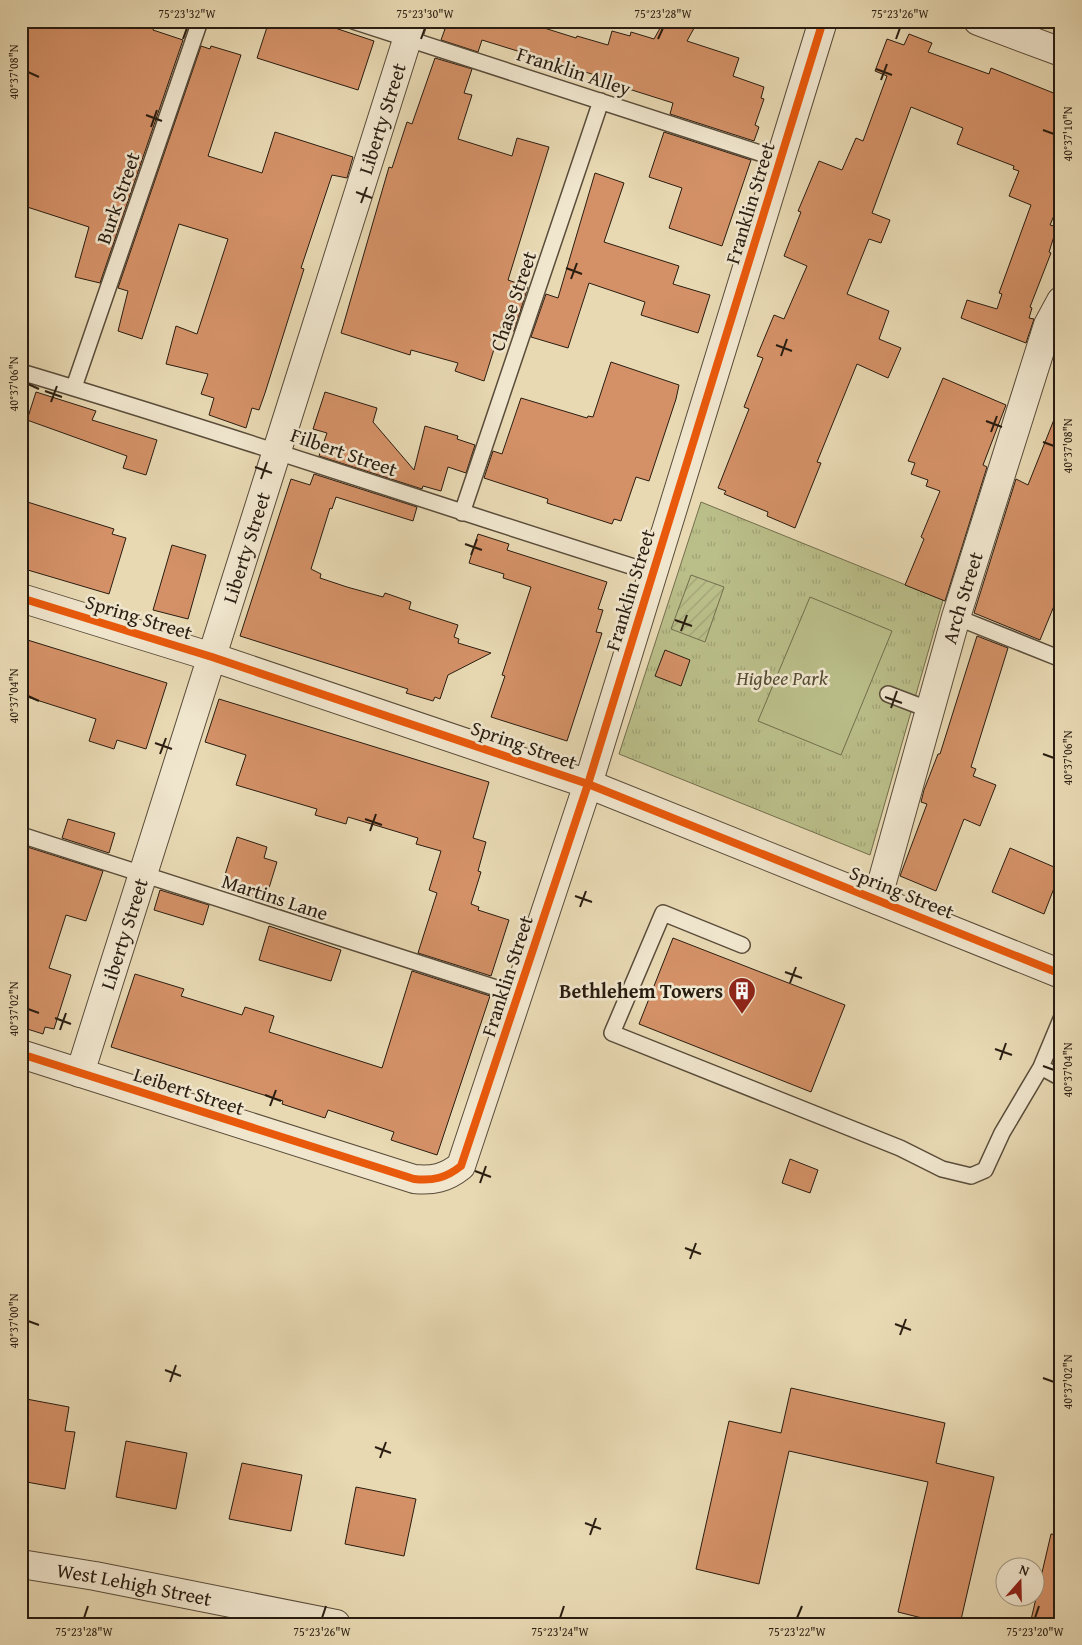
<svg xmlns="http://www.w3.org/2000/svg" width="1082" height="1645" viewBox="0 0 1082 1645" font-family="'Gentium Book Plus',serif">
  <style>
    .park { fill: url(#park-tufts); stroke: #726e4d }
    .garden { fill: url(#garden-furrows); stroke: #726e4d }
    .pitch { fill: #babe89; stroke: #726e4d }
    .building { fill: #d49167; stroke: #291d11 }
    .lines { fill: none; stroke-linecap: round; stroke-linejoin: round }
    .lane-casing { stroke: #594c3a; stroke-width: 18 }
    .street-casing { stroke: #594c3a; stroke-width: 30 }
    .lane { stroke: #f0e6ce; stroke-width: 15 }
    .street { stroke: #f0e6ce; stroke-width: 28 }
    .cycleway-casing { stroke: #f0e6ce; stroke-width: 11 }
    .cycleway { stroke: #e8590c; stroke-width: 8 }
    .ticks { fill: none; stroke: #291d11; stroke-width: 2 }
    .labels { text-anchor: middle; stroke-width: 5; stroke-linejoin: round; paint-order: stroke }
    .street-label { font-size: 20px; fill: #291d11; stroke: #f0e6ce }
    .park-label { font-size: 20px; font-style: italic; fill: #544d35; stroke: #f0e6ce }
    .poi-label { font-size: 20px; font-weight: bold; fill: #291d11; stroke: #f0e6ce; text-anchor: end }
    .neatline { fill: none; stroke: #291d11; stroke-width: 2 }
    .ticks-label { font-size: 12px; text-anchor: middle; fill: #291d11 }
  </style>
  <defs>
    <pattern id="park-tufts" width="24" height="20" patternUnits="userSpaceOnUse" patternTransform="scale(1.25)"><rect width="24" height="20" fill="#babe89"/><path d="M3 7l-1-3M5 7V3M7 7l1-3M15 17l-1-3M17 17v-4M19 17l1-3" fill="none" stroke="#a0a375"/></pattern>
    <pattern id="garden-furrows" width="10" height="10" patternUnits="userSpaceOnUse" patternTransform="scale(1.25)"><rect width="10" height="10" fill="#babe89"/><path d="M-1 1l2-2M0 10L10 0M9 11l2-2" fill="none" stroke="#a0a375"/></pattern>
  </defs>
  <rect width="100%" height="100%" fill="#e8d9b3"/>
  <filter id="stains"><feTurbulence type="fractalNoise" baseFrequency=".004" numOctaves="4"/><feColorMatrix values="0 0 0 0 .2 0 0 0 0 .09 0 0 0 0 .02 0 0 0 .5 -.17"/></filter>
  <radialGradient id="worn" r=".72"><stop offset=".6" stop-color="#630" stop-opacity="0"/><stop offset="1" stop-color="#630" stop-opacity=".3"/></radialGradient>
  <!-- park -->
  <path class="park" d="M701,502L943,600L870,855L619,754Z"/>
  <!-- garden -->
  <path class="garden" d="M691,575L724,587L705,642L671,629Z"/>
  <!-- pitch -->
  <path class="pitch" d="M810,597L892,631L841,755L758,721Z"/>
  <!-- building -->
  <path class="building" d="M21,21H156L153,30L183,40L100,283L75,277L89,227L21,205Z
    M269,21H314L374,41L358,90L257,58Z
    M442,21H522L576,38L577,36L608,45L612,31L630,36L631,32L654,39L664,21H698L687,41L739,58L733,76L764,87L761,98L764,99L755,125L759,127L754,141L670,114L673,103L597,79L598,76L482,40L478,52L441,40L445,29L441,28Z
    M909,34L932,43L928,52L989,74L991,68L1061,96V199L1050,225L1057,227L1049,252L1051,253L1030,307L1032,308L1029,318L1034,319L1026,343L961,318L967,300L997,309L1002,294L999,293L1031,205L1009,196L1019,171L1013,169L1014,166L957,144L963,128L911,107L872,213L890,220L881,243L869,239L847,294L889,311L879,339L901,348L888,378L857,364L817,462L821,463L795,528L767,516L768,512L724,494L726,491L718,488L749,409L744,407L763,358L757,356L774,315L784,319L807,266L784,256L801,212L798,211L819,161L842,170L856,138L863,141L887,76L875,71L887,39L904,45Z
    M201,46L210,49L211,46L241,55L208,156L262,173L275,132L353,157L347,178L332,175L301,268L304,269L265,393L259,410L252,408L246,428L209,415L214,398L201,394L208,374L166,364L176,326L197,334L228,239L179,224L142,339L118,331L128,291L118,288Z
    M435,58L472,69L464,93L472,95L458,139L512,156L517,138L549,147L508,280L528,287L514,331L501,327L484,381L455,371L458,363L411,350L410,355L341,333L389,167L392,168L407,122L412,124Z
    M664,132L751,160L722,246L669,228L682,188L649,177Z
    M595,173L624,183L604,242L679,266L673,284L710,295L698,333L641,315L645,302L589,283L568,348L531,337L546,294L558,298Z
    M611,362L679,385L676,399L649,481L636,477L621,521L614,519L612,524L547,503L548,499L484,478L493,451L502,454L521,398L587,418L588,416L593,417Z
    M943,378L1006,405L983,465L987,467L945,601L905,585L924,539L921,537L940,491L926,486L928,480L911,474L915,463L908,461Z
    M36,392L96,411L92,420L157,440L146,475L123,468L127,456L27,420Z
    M325,392L377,408L373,422L414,470L425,426L458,436L457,439L475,445L466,473L448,467L441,491L423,486L422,489L319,456L327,433L313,429Z
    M1059,407H1061V589L1040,640L974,613L1016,479L1028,485Z
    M314,474L417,507L413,521L336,497L332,509L330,508L311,569L321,574L320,578L347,587L383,597L385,593L411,602L409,609L458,625L454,637L459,639L458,643L491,653L448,675L440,699L435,697L433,701L406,693L408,689L240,636L291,479L310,485Z
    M21,500L114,529L112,534L126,538L109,594L21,568Z
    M478,534L509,544L507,550L607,582L598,609L603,610L596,632L602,633L567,741L491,717L505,676L502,675L531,587L503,578L504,574L469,563Z
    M172,545L206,555L188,619L153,610Z
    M977,636L1008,648L971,767L976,769L973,776L996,785L980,826L964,819L936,891L900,876L927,804L921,802L924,790L938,754H940Z
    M21,638L167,683L146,749L117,740L114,749L89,741L96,719L21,695Z
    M665,650L690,660L681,686L655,676Z
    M219,699L489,782L473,838L486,842L478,871L481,872L471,904L479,907L478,910L509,920L491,976L418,953L437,893L429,890L441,851L416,844L418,838L348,817L346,824L315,815L317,809L236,785L246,755L205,742Z
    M68,819L115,833L109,853L62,838Z
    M237,837L267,847L264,858L277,862L265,901L221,887Z
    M21,845L103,871L86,921L66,915L49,968L71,975L54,1029L45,1027L43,1034L21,1027Z
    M1010,848L1061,870L1044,914L992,892Z
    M160,890L209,905L203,925L154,910Z
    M269,926L341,950L331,981L259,960Z
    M673,938L845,1005L811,1092L639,1024Z
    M412,971L490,996L437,1155L391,1140L394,1132L328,1110L325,1118L282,1104L283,1101L111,1047L135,974L184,989L181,996L242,1015L245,1007L274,1016L269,1032L382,1068Z
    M790,1159L818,1170L810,1193L782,1183Z
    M791,1388L945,1423L936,1463L994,1477L960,1624H946L898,1612L928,1482L789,1451L759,1584L696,1569L729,1421L781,1433Z
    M21,1398L69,1407L65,1431L75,1432L65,1489L21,1481Z
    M126,1441L187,1453L176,1509L116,1497Z
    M242,1463L302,1475L291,1531L229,1519Z
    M356,1487L416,1499L404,1556L345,1544Z
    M1051,1534L1061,1535V1624H1030Z"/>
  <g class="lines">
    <defs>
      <path id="lane" d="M353,21L781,160
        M21,372C233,435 442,507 653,573
        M74,387L200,21
        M462,513L601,101
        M956,617L1061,659
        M888,694L930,710
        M21,835L518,995
        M742,945L663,913L612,1033L900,1148L942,1169L971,1176L985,1170L1002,1133L1041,1067
        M1061,1019L1041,1067L1061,1078"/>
      <g id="street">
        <path d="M978,21L1061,52"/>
        <path d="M21,598L212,657L588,784L1061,974"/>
        <path id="s1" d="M877,900L956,617L1048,325L1061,301"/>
        <path d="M21,1054L414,1179C433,1181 446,1178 461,1166L588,784L823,21"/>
        <path id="s2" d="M80,1073L413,21"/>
        <path id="s3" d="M21,1564L95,1576L336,1624"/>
      </g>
    </defs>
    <!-- lane casing -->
    <use href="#lane" class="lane-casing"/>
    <!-- street casing -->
    <use href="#street" class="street-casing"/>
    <!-- lane -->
    <use href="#lane" class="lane"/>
    <!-- street -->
    <use href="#street" class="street"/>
    <defs>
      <path id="cycleway" d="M21,598L212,657L588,784L1061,974
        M21,1054L414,1179C433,1181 446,1178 461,1166L588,784L823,21"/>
    </defs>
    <!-- cycleway casing -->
    <use href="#cycleway" class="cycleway-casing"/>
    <!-- cycleway -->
    <use href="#cycleway" class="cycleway"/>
  </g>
  <!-- ticks -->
  <path class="ticks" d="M183,39L187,28M421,39L425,28M658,39L663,28M896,39L900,28M876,69L892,75M28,72L39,77M881,80L887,64M146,115L162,121M151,127L157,110M1043,130L1054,134M356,192L372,198M361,203L367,187M566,268L582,274M571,279L577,263M776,345L792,351M781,356L787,339M28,384L39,389M45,391L62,397M51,402L57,386M986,421L1002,427M991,432L997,416M1043,442L1054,446M255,467L272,473M261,479L267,462M465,544L482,550M471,555L477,539M675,620L692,626M681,631L687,615M28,696L39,701M885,697L902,703M891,708L897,691M155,743L172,749M160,754L166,738M1043,754L1054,758M365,819L382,825M370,831L376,814M575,896L592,902M580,907L586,891M785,972L802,978M790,983L796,967M28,1009L39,1013M55,1018L71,1024M60,1030L66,1013M995,1049L1012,1055M1000,1060L1006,1043M1043,1066L1054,1070M265,1095L281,1101M270,1106L276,1090M475,1171L491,1177M480,1183L486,1166M685,1248L701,1254M690,1259L696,1243M28,1321L39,1325M895,1324L911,1330M900,1335L906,1319M165,1370L181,1376M1043,1378L1054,1382M170,1382L176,1365M375,1447L391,1453M380,1458L386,1442M585,1523L601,1529M590,1535L596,1518M84,1618L88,1606M322,1618L326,1606M560,1618L564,1606M797,1618L802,1606M1035,1618L1039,1606"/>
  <!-- icons -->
  <defs>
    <symbol id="building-pin" viewBox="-11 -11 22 30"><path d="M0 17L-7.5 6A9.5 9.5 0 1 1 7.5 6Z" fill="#8f2418" stroke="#f0e6ce"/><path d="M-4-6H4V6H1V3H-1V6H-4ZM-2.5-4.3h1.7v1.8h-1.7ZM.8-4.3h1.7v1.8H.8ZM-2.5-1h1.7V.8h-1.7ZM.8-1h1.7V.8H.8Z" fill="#fff"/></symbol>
  </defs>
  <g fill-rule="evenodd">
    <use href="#building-pin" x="726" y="975" width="32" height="43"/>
  </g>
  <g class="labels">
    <!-- street labels -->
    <g class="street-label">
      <text transform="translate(574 71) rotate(18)" y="7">Franklin Alley</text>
      <text dy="7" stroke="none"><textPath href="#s2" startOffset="1001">Liberty Street</textPath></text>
      <text transform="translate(118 198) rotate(-71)" y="7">Burk Street</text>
      <text transform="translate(750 203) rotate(-73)" y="7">Franklin Street</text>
      <text transform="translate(513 301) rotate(-71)" y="7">Chase Street</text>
      <text transform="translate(344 452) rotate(19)" y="7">Filbert Street</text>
      <text dy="7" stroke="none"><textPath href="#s2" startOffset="551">Liberty Street</textPath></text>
      <text transform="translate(630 590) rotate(-73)" y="7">Franklin Street</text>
      <text dy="7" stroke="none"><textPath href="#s1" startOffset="314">Arch Street</textPath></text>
      <text transform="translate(139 617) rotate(17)" y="7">Spring Street</text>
      <text transform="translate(524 745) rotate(19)" y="7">Spring Street</text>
      <text transform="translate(902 892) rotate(22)" y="7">Spring Street</text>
      <text transform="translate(275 897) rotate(18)" y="7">Martins Lane</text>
      <text dy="7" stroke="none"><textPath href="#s2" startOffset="146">Liberty Street</textPath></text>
      <text transform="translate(507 976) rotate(-72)" y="7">Franklin Street</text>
      <text transform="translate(189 1091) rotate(18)" y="7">Leibert Street</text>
      <text dy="7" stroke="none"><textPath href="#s3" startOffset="115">West Lehigh Street</textPath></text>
    </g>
    <!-- park labels -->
    <g class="park-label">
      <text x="782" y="685">Higbee Park</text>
    </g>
    <!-- poi labels -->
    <g class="poi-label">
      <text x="723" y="998">Bethlehem Towers</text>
    </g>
  </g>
  <!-- margin -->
  <rect width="1082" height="1645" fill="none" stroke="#e8d9b3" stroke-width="55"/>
  <!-- north arrow -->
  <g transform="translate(1020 1582) rotate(20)"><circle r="24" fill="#f0e6ce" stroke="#a09682"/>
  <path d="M0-4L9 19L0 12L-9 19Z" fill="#8f2418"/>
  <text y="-8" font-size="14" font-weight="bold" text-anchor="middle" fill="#291d11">N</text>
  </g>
  <rect x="28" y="28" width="1026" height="1590" class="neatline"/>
  <g class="ticks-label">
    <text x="187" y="18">75°23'32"W</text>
    <text x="425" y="18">75°23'30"W</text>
    <text x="663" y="18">75°23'28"W</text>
    <text x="900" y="18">75°23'26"W</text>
    <text transform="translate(14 72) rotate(-90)" y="4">40°37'08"N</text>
    <text transform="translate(1068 134) rotate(-90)" y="4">40°37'10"N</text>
    <text transform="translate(14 384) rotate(-90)" y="4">40°37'06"N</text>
    <text transform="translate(1068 446) rotate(-90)" y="4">40°37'08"N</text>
    <text transform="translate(14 696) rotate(-90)" y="4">40°37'04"N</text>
    <text transform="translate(1068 758) rotate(-90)" y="4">40°37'06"N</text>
    <text transform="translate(14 1009) rotate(-90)" y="4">40°37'02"N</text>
    <text transform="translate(1068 1070) rotate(-90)" y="4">40°37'04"N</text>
    <text transform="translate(14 1321) rotate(-90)" y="4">40°37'00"N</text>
    <text transform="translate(1068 1382) rotate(-90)" y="4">40°37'02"N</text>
    <text x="84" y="1636">75°23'28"W</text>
    <text x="322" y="1636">75°23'26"W</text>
    <text x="560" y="1636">75°23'24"W</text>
    <text x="797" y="1636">75°23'22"W</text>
    <text x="1035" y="1636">75°23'20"W</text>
  </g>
  <rect width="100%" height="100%" filter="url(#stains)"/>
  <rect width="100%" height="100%" fill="url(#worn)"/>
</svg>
